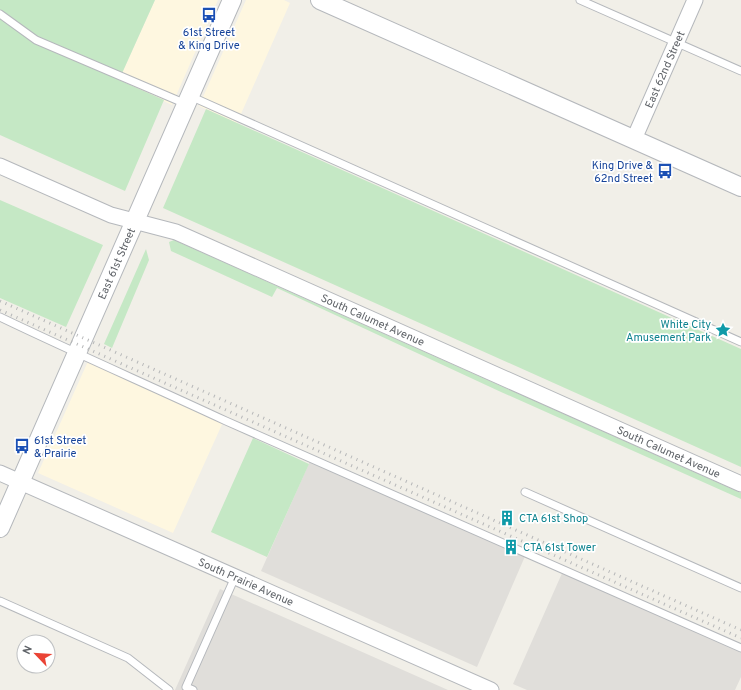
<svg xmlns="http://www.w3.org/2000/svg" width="741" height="690" viewBox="0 0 741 690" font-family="Overpass,sans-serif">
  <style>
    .commercial { fill: #fef7e0 }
    .industrial { fill: #e0deda }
    .green { fill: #c5e8c5 }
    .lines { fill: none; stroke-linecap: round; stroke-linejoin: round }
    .service-casing { stroke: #b5b8bc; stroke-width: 9 }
    .minor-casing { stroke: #b5b8bc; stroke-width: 17 }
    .tertiary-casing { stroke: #b5b8bc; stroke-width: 20 }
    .service { stroke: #fff; stroke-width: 7 }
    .minor { stroke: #fff; stroke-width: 15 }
    .tertiary { stroke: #fff; stroke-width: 18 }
    .rail { stroke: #b6b7b8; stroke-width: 3; stroke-dasharray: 1 5; stroke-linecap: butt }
    .labels { text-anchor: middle; stroke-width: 3.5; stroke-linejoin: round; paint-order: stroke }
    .transit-label { font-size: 11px; fill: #164399; stroke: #fff }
    .street-label { font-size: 11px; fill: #5f6368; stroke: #fff }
    .culture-label { font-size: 11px; fill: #0d838f; stroke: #fff; text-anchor: start }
  </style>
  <rect width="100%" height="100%" fill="#f1efe8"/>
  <!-- commercial -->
  <path class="commercial" d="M155,0H218L172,105L119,80Z
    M246,0H284L290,3L237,123L199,106Z
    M89,359L224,420L173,533L38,473Z"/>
  <!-- industrial -->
  <path class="industrial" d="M311,459L526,554L477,667L261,571Z
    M563,571L741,648V677L735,690H527L513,684Z
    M220,589L448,690H175Z"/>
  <!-- green -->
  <path class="green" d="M0,0H155L119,80L164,100L125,191L0,135Z
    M206,109L741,349V467L163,208Z
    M0,200L103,245L66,327L0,298Z
    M174,240L741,493V499L501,392L277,288L272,297L171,251L169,242Z
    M146,249L149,260L112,348L104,344Z
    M253,438L309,464L267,557L211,532Z"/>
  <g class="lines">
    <defs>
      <path id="service" d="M580,0L741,71
        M0,14L36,40L186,104
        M190,96L741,342
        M0,317C75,353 151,386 226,421C397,498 569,573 741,648
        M525,492L741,588
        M0,601L128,658L169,690
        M193,690L186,687L235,577"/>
      <g id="minor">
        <path id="s1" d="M634,139L695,0"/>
        <path id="s2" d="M0,166L111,215L176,232L741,484"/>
        <path id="s3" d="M0,473L491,690"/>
      </g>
      <g id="tertiary">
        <path d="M320,0L741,187"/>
        <path id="s4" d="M0,528L232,0"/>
      </g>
    </defs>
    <!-- service casing -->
    <use href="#service" class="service-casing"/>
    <!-- minor casing -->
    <use href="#minor" class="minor-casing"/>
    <!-- tertiary casing -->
    <use href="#tertiary" class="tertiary-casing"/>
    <!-- service -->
    <use href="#service" class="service"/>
    <!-- minor -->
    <use href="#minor" class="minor"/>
    <!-- tertiary -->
    <use href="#tertiary" class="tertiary"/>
    <!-- rail -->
    <path class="rail" d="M0,301L741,630
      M0,310L741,638"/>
  </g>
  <!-- icons -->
  <defs>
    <symbol id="bus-bare" viewBox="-9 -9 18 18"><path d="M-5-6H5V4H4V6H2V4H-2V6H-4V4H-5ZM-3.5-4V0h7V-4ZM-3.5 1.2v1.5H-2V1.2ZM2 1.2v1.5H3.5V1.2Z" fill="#1a4fb4" stroke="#fff" stroke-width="2.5" paint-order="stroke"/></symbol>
    <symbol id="sight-bare" viewBox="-9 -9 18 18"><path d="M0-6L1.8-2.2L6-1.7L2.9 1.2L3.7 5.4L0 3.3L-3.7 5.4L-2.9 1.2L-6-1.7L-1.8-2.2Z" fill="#0f9aa8" stroke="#fff" stroke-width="2.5" paint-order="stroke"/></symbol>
    <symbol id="building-bare" viewBox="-9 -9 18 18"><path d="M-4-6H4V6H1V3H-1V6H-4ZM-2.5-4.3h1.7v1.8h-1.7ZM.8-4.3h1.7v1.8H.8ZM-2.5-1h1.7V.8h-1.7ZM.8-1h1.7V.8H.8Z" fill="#0f9aa8" stroke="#fff" stroke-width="2.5" paint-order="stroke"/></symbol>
  </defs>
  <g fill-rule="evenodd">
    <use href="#bus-bare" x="198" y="4" width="22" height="22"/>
    <use href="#bus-bare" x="654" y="160" width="22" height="22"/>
    <use href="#sight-bare" x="712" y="319" width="22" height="22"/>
    <use href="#bus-bare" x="11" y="435" width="22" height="22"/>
    <use href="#building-bare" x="496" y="507" width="22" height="22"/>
    <use href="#building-bare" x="500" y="536" width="22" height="22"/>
  </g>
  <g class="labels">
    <!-- transit labels -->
    <g class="transit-label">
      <text x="209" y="36">61st Street<tspan x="209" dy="13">&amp; King Drive</tspan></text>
      <text x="653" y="169" text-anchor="end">King Drive &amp;<tspan x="653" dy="13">62nd Street</tspan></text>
      <text x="34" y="444" text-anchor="start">61st Street<tspan x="34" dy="13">&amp; Prairie</tspan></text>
    </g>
    <!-- street labels -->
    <g class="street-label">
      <text dy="4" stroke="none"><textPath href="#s1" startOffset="76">East 62nd Street</textPath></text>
      <text dy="4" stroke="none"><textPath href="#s4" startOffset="289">East 61st Street</textPath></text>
      <text dy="4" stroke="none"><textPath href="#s2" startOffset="404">South Calumet Avenue</textPath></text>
      <text dy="4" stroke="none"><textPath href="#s2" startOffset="728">South Calumet Avenue</textPath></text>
      <text dy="4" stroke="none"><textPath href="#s3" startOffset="269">South Prairie Avenue</textPath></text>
    </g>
    <!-- culture labels -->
    <g class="culture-label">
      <text x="711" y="328" text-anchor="end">White City<tspan x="711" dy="13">Amusement Park</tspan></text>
      <text x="519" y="522">CTA 61st Shop</text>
      <text x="523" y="551">CTA 61st Tower</text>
    </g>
  </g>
  <!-- north arrow -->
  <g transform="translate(36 654) rotate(295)"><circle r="19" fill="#ffffff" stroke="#bfc1c3"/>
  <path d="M0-3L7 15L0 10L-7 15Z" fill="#ea4335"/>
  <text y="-6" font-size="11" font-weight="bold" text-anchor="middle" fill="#5f6368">N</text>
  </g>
</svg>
